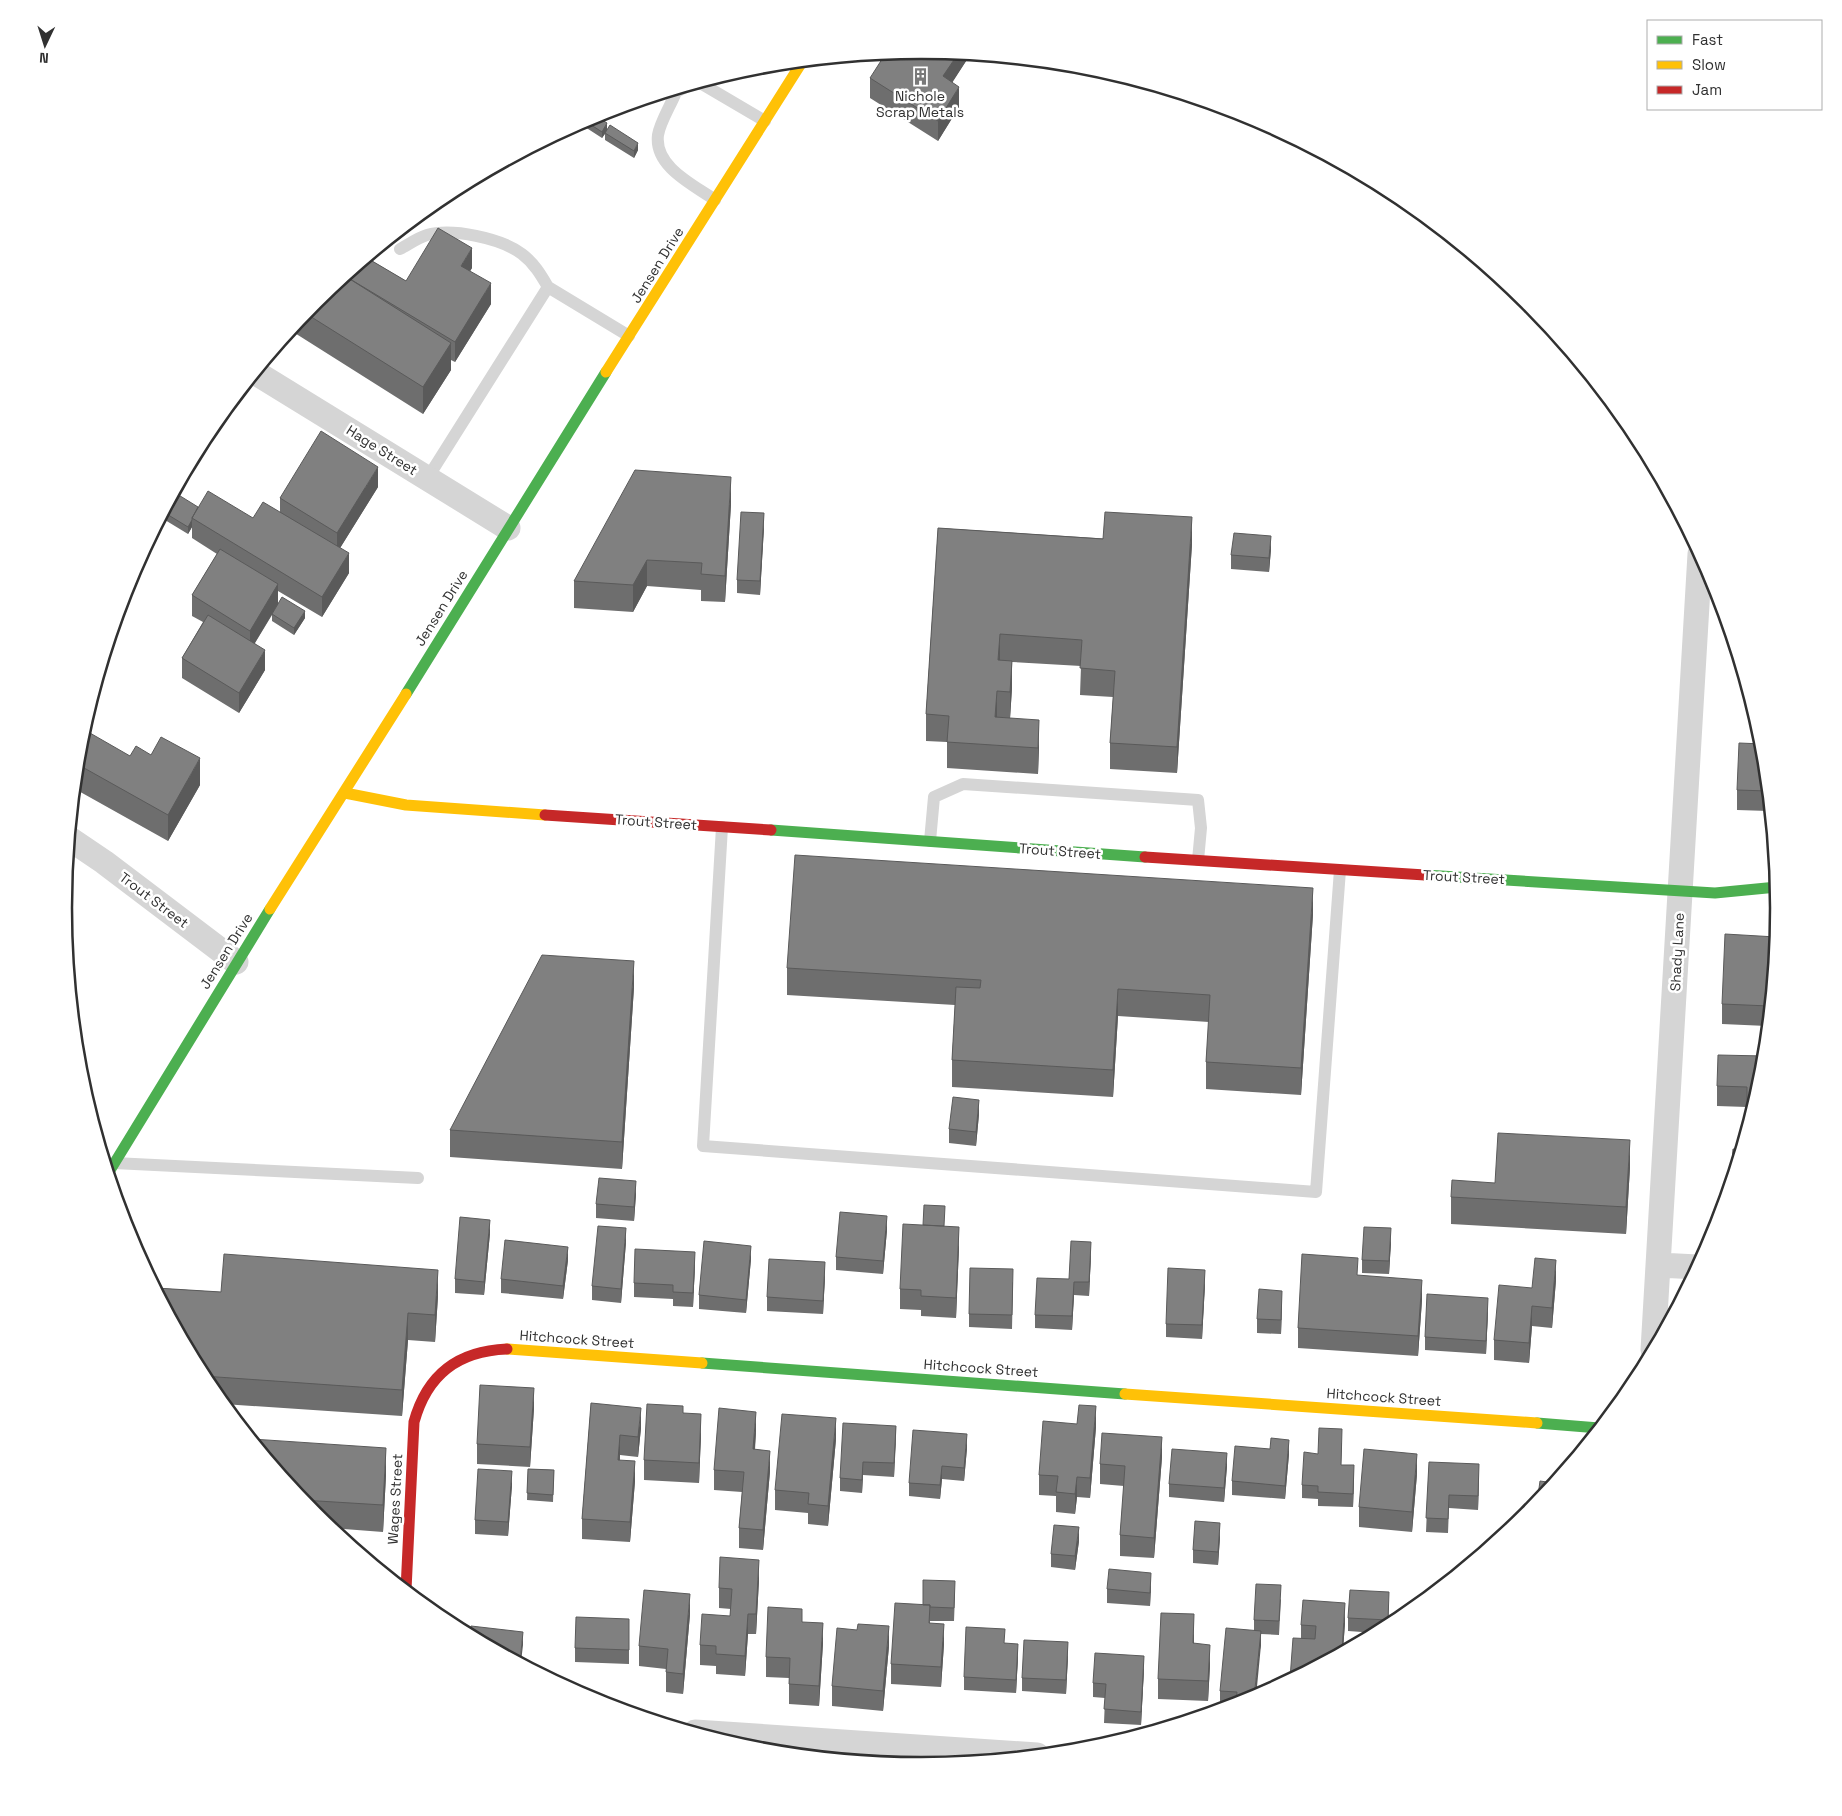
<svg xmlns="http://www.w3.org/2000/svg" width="1842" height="1816" viewBox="0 0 1842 1816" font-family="'Space Grotesk',sans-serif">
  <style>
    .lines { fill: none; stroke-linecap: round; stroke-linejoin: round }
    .lane { stroke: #d5d5d5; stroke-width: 12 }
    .street { stroke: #d5d5d5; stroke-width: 25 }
    .fast { stroke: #4caf50; stroke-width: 11 }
    .slow { stroke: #ffc107; stroke-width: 11 }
    .jam { stroke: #c62828; stroke-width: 11 }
    .wall { fill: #6e6e6e }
    .shaded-wall { fill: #5a5a5a }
    .building { fill: #808080; stroke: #5a5a5a }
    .labels { text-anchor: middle; stroke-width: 5; stroke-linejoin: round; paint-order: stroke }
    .poi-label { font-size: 14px; fill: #313131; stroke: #fff }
    .street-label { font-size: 14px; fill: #313131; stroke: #fff }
    .rim { fill: none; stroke: #313131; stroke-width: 2.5 }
  </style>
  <rect width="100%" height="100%" fill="#fff"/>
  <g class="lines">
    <!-- lane -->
    <path class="lane" d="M696,84H702L765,121
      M686,87L676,92C671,105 660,122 658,135C654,167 694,185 715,200
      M400,249C408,245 417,238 427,235C452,228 501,238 522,254C534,263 541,275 548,287
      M427,479L548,287L629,336
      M722,827L703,1146L1316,1192L1340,870
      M930,841L934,797L963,784L1198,800L1201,828L1198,860
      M114,1163L418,1178"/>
    <!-- street -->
    <path class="street" d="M256,373L508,528
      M70,839L104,862L236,962
      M1659,1265L1697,1267
      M1653,1350L1700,554
      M695,1732L1037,1755"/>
    <!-- fast -->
    <path class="fast" d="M406,694L606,372
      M771,830L1145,857
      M1425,875L1715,893L1777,887
      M109,1172L270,909
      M702,1363L1125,1394
      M1537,1423L1599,1428"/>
    <!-- slow -->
    <path class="slow" d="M606,372L802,62
      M345,793L406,805L545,815
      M270,909L406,694
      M507,1349L702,1363
      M1125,1394L1537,1423"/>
    <!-- jam -->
    <path class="jam" d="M545,815L771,830
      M1145,857L1425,875
      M406,1590L414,1422C427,1375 457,1351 507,1349"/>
  </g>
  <!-- wall -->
  <path class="wall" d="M921,50L970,55L952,82L959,107L938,141L870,98V78Z
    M624,106L618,115L610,110Z
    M594,115L607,129L638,150L634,158L605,140V134L602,138L585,127V123L583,126L578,123Z
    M367,258L406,281L472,268L470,271L491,304L455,362L451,360V370L423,414L290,330L315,301Z
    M378,487L340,548L349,573L322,617L278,591V603L305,618L294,635L272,621V615L255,643L265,670L239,713L182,678V658L203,622L192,616V595L217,554L192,538V527L188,534L165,520V513L198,507L253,518L280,512V498Z
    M731,504L725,602L701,601V590L647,586L633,612L574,608V581Z
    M764,527L760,595L737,593V580Z
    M938,528L1192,544L1177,773L1110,769V743L1113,697L1080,695L1081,666L1012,662V688L1010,718L1039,746L1038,774L947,768V742L926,741V714Z
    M1271,549L1269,572L1231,569V555Z
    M80,740L130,756L200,785L168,841L75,789Z
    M1763,744L1769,811L1737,810V790Z
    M1313,914L1301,1095L1206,1089V1062L1209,1022L1118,1016L1113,1097L952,1087V1060L955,1005L787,995V968Z
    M1776,937L1767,1026L1722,1024V1004Z
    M634,987L622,1169L450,1157V1130Z
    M1762,1076L1749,1120H1747V1107L1717,1106V1086Z
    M979,1114L976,1146L949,1143V1129Z
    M1630,1167L1626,1234L1451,1224V1197L1495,1183Z
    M636,1194L634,1221L596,1218V1204Z
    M944,1226L959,1247L956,1318L921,1316V1310L900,1309V1289Z
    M887,1230L883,1274L836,1270V1257Z
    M490,1233L484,1295L455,1293V1279Z
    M626,1242L621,1303L592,1300V1286Z
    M1391,1242L1389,1274L1362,1273V1260Z
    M1091,1255L1089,1296L1074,1295L1072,1330L1035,1328V1315L1069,1279Z
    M751,1259L746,1313L699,1309V1295Z
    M568,1260L563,1299L501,1293V1279Z
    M695,1265L693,1307L673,1306V1299L634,1297V1283Z
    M825,1276L823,1314L767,1311V1297Z
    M1556,1280L1552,1328L1532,1326L1529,1363L1494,1360V1340L1532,1288Z
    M1013,1282L1012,1329L969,1327V1314Z
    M1205,1284L1202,1339L1166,1337V1324Z
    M156,1288L221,1292L438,1296L435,1342L408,1340L402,1416L223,1404L207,1384Z
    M1422,1300L1418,1356L1298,1348V1328Z
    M1282,1304L1281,1334L1257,1333V1319Z
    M1488,1312L1486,1354L1425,1350V1337Z
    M591,1403L641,1428L638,1457L620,1455V1460L635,1481L630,1542L582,1539V1519Z
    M534,1408L530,1467L477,1464V1444Z
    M683,1413L701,1434L699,1483L644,1480V1460Z
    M1077,1424L1096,1427L1090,1498L1077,1497L1075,1514L1056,1512V1496L1039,1495V1475Z
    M896,1426L894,1477L863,1475L862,1493L840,1491V1478Z
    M756,1432L755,1450L770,1471L763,1550L739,1548V1528L742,1492L714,1490V1470Z
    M252,1439L386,1475L383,1532L331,1528L314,1514Z
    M836,1439L828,1526L808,1524V1513L775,1510V1490Z
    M1342,1443L1341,1465L1354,1479L1353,1507L1318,1506V1499L1302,1498V1485L1318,1454Z
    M967,1448L964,1481L942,1479L940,1499L909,1496V1483Z
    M1270,1449L1289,1454L1285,1499L1232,1495V1481Z
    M1162,1457L1154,1558L1120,1556V1535L1124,1486L1100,1484V1464Z
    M1429,1462L1479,1478L1478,1510L1449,1508L1448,1533L1426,1532Z
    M1227,1466L1224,1502L1169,1497V1484Z
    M528,1469L554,1470L553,1502L527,1500Z
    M1417,1474L1412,1532L1359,1527V1507Z
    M512,1485L508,1536L475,1534V1520Z
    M1220,1537L1218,1565L1193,1563V1550Z
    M1079,1541L1075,1570L1051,1567V1554Z
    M759,1580L756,1634H748L745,1676L716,1674V1666L700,1665V1645L730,1616L731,1609L719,1608V1588Z
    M1151,1586L1150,1606L1107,1603V1589Z
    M955,1595L954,1621H930V1623L944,1644L941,1687L891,1684V1664L923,1605Z
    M1281,1599L1279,1635L1261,1634V1645L1249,1701L1234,1705L1220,1704V1691L1254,1631V1620Z
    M1389,1605L1388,1626L1376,1633L1348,1631V1618Z
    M690,1614L683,1694L666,1692V1669L639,1666V1646Z
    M629,1619V1664L575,1662V1648Z
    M802,1622L823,1643L819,1706L789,1704V1678L766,1677V1657Z
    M1345,1623L1343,1650L1290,1679L1301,1638V1625Z
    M1194,1634V1643L1210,1665L1208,1701L1158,1699V1679Z
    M1005,1643L1018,1657L1016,1693L964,1690V1677Z
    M889,1646L883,1711L832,1706V1686Z
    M1068,1656L1066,1694L1022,1691V1678Z
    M1144,1669L1141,1725L1104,1723L1105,1698L1093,1697V1683Z"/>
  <!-- shaded-wall -->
  <path class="shaded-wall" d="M958,54L970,55L943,97V76Z
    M959,87V107L938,141V121Z
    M624,106L618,115V109L619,107Z
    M607,123V130L602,138V132Z
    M638,143V150L634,158V151Z
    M472,248V268L461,286V266Z
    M491,283V304L455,362V342Z
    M451,343V370L423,414V387Z
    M378,467V487L337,553V533Z
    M731,477V504L725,602V576Z
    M764,513V527L760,595V581Z
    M1192,517V544L1177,773V747Z
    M192,520V527L188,534V527Z
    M1271,536V549L1269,572V558Z
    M349,553V573L322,617V597Z
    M647,560V586L633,612V585Z
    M278,584V604L250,651V631Z
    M305,611V618L294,635V628Z
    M1000,634V661L998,660Z
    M265,650V670L239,713V693Z
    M1012,661V688L1010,719V692Z
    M997,691V718L995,717Z
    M1039,720V746L1038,774V748Z
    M200,758V785L168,841V815Z
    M1313,888V914L1301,1095V1068Z
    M634,961V987L622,1169V1142Z
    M1118,989V1016L1113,1097V1070Z
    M979,1100V1114L976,1146V1132Z
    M1630,1140V1167L1626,1234V1207Z
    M636,1181V1194L634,1221V1207Z
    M887,1216V1230L883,1274V1261Z
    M490,1220V1233L484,1295V1282Z
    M959,1227V1247L956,1318V1298Z
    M626,1228V1242L621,1303V1289Z
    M1391,1228V1242L1389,1274V1261Z
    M1091,1242V1255L1089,1296V1282Z
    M751,1246V1259L746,1313V1300Z
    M568,1247V1260L563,1299V1286Z
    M695,1252V1265L693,1307V1293Z
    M1556,1260V1280L1552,1328V1308Z
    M825,1262V1276L823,1314V1301Z
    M438,1270V1296L435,1342V1315Z
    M1205,1270V1284L1202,1339V1325Z
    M1422,1280V1300L1418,1356V1336Z
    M1074,1282V1295L1072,1330V1316Z
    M1282,1291V1304L1281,1334V1320Z
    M1488,1298V1312L1486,1354V1341Z
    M1532,1306V1326L1529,1363V1343Z
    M408,1313V1340L402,1416V1390Z
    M534,1388V1408L530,1467V1447Z
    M1096,1406V1427L1090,1498V1478Z
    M641,1408V1428L638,1457V1437Z
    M756,1412V1432L753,1469V1449Z
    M701,1414V1434L699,1483V1463Z
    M836,1418V1439L828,1526V1506Z
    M896,1426V1440L894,1477V1463Z
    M967,1434V1448L964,1481V1468Z
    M620,1435V1455L618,1480V1460Z
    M1162,1437V1457L1154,1558V1538Z
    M1289,1440V1454L1285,1499V1486Z
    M386,1448V1475L383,1532V1505Z
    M770,1451V1471L763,1550V1530Z
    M1227,1453V1466L1224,1502V1488Z
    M1417,1454V1474L1412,1532V1512Z
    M635,1461V1481L630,1542V1522Z
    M863,1462V1475L862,1493V1480Z
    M1479,1464V1478L1478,1510V1496Z
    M1354,1465V1479L1353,1507V1494Z
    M942,1466V1479L940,1499V1485Z
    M512,1471V1485L508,1536V1522Z
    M1077,1477V1497L1075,1514V1494Z
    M1220,1523V1537L1218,1565V1552Z
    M1079,1527V1541L1075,1570V1556Z
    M759,1560V1580L756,1634V1614Z
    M1151,1573V1586L1150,1606V1593Z
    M690,1594V1614L683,1694V1674Z
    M1345,1603V1623L1343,1650L1342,1651Z
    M748,1614V1634L745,1676V1656Z
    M1194,1614V1634L1193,1663V1643Z
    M823,1623V1643L819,1706V1686Z
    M944,1624V1644L941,1687V1667Z
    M889,1626V1646L883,1711V1691Z
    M1261,1631V1645L1256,1697L1254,1698Z
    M523,1632V1645L521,1662H520Z
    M1068,1642V1656L1066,1694V1680Z
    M1018,1644V1657L1016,1693V1680Z
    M1210,1645V1665L1208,1701V1681Z
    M1144,1656V1669L1141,1725V1712Z"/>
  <!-- building -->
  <path class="building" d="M921,50L958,54L943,76L959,87L938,121L870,78L886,53Z
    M594,115L607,123L602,132L585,121V119Z
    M610,125L638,143L634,151L605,133Z
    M438,228L472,248L461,266L491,283L455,342L345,276L367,258L406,281Z
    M345,276L451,343L423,387L305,313L315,301Z
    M321,431L378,467L337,533L280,498Z
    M635,470L731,477L725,576L701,574L702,563L647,560L633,585L574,581Z
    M208,491L253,518L263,502L349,553L322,597L192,518Z
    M177,494L198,507L192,518V520L188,527L165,513Z
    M741,512L764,513L760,581L737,580Z
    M1105,512L1192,517L1177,747L1110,743L1115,671L1080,668L1082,640L1000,634L998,660L1012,661L1010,692L997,691L995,717L1039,720L1038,748L947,742L949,716L926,714L938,528L1103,539Z
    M1234,533L1271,536L1269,558L1231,555Z
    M220,549L278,584L250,631L192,595Z
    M282,597L305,611L294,628L272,614Z
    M208,615L265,650L239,693L182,658Z
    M83,729L130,756L136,746L151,755L161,737L200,758L168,815L77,764L80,740Z
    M1739,743L1763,744L1768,791L1737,790Z
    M795,855L1313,888L1301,1068L1206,1062L1210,995L1118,989L1113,1070L952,1060L956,987L980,988L981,980L787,968Z
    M1725,934L1776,937L1769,1006L1722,1004Z
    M542,955L634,961L622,1142L450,1130Z
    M1718,1055L1764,1056L1762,1076L1755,1100H1747V1087L1717,1086Z
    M953,1097L979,1100L976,1132L949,1129Z
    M1498,1133L1630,1140L1626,1207L1451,1197L1452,1180L1495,1183Z
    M1733,1149L1740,1150L1731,1178Z
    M599,1178L636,1181L634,1207L596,1204Z
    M924,1205L945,1206L944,1226L923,1225Z
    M840,1212L887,1216L883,1261L836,1257Z
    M460,1217L490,1220L484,1282L455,1279Z
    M903,1224L959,1227L956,1298L921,1296V1290L900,1289Z
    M598,1226L626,1228L621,1289L592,1286Z
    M1364,1227L1391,1228L1389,1261L1362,1260Z
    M505,1240L568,1247L563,1286L501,1279Z
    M704,1241L751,1246L746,1300L699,1295Z
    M1071,1241L1091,1242L1089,1282H1074L1072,1316L1035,1315L1037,1278L1069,1279Z
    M635,1249L695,1252L693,1293L673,1292V1285L634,1283Z
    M224,1254L438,1270L435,1315L408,1313L402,1390L203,1376L156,1288L221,1292Z
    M1302,1254L1358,1258L1357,1275L1422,1280L1418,1336L1298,1328Z
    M1535,1258L1556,1260L1552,1308L1532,1306L1529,1343L1494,1340L1499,1285L1532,1288Z
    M769,1259L825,1262L823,1301L767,1297Z
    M970,1268L1013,1269L1012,1315L969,1314Z
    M1168,1268L1205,1270L1202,1325L1166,1324Z
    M1259,1289L1282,1291L1281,1320L1257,1319Z
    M1427,1294L1488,1298L1486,1341L1425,1337Z
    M480,1385L534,1388L530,1447L477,1444Z
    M591,1403L641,1408L638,1437L620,1435L618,1460L635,1461L630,1522L582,1519Z
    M647,1404L683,1406V1413L701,1414L699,1463L644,1460Z
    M1079,1405L1096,1406L1090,1478L1077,1477L1075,1494L1056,1492L1058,1476L1039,1475L1043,1421L1077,1424Z
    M719,1408L756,1412L753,1449L770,1451L763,1530L739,1528L744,1472L714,1470Z
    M782,1414L836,1418L828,1506L808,1504L809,1493L775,1490Z
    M843,1423L896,1426L894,1463L863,1462L862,1480L840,1478Z
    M1319,1428L1342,1429L1341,1465H1354L1353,1494L1318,1492V1486L1302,1485L1304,1452L1318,1454Z
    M913,1430L967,1434L964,1468L942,1466L940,1485L909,1483Z
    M1102,1433L1162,1437L1154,1538L1120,1535L1125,1466L1100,1464Z
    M1271,1438L1289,1440L1285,1486L1232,1481L1235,1446L1270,1449Z
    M252,1439L386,1448L383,1505L302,1500Z
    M1172,1449L1227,1453L1224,1488L1169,1484Z
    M1364,1449L1417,1454L1412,1512L1359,1507Z
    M1429,1462L1479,1464L1478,1496L1449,1495L1448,1519L1426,1518Z
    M478,1469L512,1471L508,1522L475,1520Z
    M528,1469L554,1470L553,1495L527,1493Z
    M1540,1481L1554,1483L1537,1503Z
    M1195,1521L1220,1523L1218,1552L1193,1550Z
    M1054,1525L1079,1527L1075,1556L1051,1554Z
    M348,1542L357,1543L356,1549Z
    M720,1557L759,1560L756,1614H748L745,1656L716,1654V1646L700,1645L702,1614L730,1616L732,1589L719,1588Z
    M1109,1569L1151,1573L1150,1593L1107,1589Z
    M923,1580L955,1581L954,1608L930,1607V1605H923Z
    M1256,1584L1281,1585L1279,1621L1254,1620Z
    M644,1590L690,1594L683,1674L666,1672L668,1649L639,1646Z
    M1350,1590L1389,1592L1388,1620L1348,1618Z
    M1303,1600L1345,1603L1342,1651L1290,1679L1293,1638L1315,1639L1316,1626L1301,1625Z
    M895,1603L930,1605L929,1623L944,1624L941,1667L891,1664Z
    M768,1607L802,1609V1622L823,1623L819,1686L789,1684L790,1658L766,1657Z
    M1161,1613L1194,1614L1193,1643L1210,1645L1208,1681L1158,1679Z
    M576,1617L629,1619V1650L575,1648Z
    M858,1624L889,1626L883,1691L832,1686L837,1628L857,1630Z
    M471,1626L523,1632L520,1662L470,1635Z
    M966,1627L1005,1629L1004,1643L1018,1644L1016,1680L964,1677Z
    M1226,1628L1261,1631L1254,1698L1246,1702L1236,1701L1237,1692L1220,1691Z
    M1024,1640L1068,1642L1066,1680L1022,1678Z
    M1095,1653L1144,1656L1141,1712L1104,1709L1106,1684L1093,1683Z"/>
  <!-- icons -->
  <defs>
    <symbol id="building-bare" viewBox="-9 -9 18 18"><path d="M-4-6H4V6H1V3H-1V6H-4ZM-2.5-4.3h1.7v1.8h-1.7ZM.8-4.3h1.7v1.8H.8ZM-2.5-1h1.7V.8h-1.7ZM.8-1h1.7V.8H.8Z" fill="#797979" stroke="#fff" stroke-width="2.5" paint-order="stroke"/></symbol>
  </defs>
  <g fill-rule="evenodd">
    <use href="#building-bare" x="908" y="64" width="25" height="25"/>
  </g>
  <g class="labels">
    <!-- poi labels -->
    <g class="poi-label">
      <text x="920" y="101">Nichole<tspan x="920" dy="16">Scrap Metals</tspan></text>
    </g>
    <!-- street labels -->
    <g class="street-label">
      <text transform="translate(657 265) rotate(-58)" y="5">Jensen Drive</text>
      <text transform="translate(382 450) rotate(32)" y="5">Hage Street</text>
      <text transform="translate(441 608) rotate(-58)" y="5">Jensen Drive</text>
      <text transform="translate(656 822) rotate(4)" y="5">Trout Street</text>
      <text transform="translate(1060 851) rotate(4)" y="5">Trout Street</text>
      <text transform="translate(1464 877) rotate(3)" y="5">Trout Street</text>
      <text transform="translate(154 900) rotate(37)" y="5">Trout Street</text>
      <text transform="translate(226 951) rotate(-58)" y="5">Jensen Drive</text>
      <text transform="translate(1677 952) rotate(-87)" y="5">Shady Lane</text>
      <text transform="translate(577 1339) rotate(4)" y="5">Hitchcock Street</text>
      <text transform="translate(981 1368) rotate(4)" y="5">Hitchcock Street</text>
      <text transform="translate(1384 1397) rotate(4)" y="5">Hitchcock Street</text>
      <text transform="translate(395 1499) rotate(-87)" y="5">Wages Street</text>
    </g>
  </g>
  <!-- crop -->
  <path d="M0 0H1842V1816H0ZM72 908a849 849 0 1 1 1698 0a849 849 0 1 1-1698 0Z" fill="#fff" fill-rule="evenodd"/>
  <path class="rim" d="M72 908a849 849 0 1 1 1698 0a849 849 0 1 1-1698 0Z"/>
  <!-- legend -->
  <rect x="1647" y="20" width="175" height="90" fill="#ffffff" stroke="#adadad"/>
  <rect x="1657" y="36" width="25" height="8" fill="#4caf50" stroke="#adadad"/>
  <text x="1692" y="45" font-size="15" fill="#313131">Fast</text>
  <rect x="1657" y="61" width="25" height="8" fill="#ffc107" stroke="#adadad"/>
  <text x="1692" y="70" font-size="15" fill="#313131">Slow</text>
  <rect x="1657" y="86" width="25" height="8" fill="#c62828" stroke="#adadad"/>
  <text x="1692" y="95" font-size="15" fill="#313131">Jam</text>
  <!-- north arrow -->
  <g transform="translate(45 45) rotate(184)" stroke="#ffffff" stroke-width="4" paint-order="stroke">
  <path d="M0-4L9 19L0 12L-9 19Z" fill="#313131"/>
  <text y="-8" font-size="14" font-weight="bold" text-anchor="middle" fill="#313131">N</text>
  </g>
</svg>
